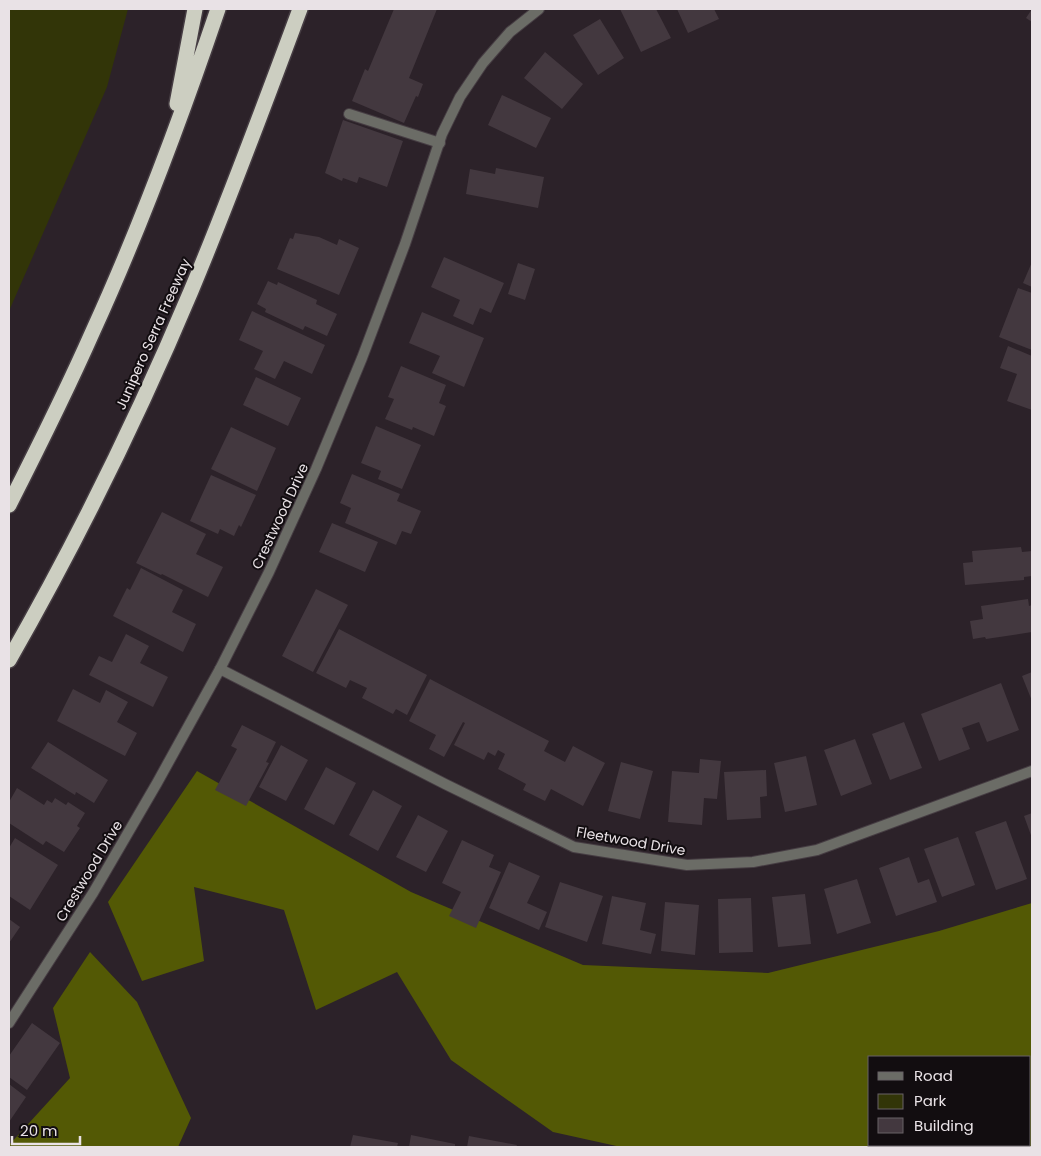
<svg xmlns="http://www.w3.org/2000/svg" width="1041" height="1156" viewBox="0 0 1041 1156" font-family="Poppins,sans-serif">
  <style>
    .green { fill: #323508 }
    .forest { fill: #535905; fill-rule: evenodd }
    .building { fill: #43383f }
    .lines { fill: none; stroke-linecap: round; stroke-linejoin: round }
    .service-casing { stroke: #463d43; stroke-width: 12 }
    .minor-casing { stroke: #463d43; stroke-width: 12 }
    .tertiary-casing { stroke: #463d43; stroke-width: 12 }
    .motorway-casing { stroke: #463d43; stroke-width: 18 }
    .service { stroke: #6b6c66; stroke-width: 10 }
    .minor { stroke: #6b6c66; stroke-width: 10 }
    .tertiary { stroke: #6b6c66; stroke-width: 10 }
    .motorway { stroke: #cccec1; stroke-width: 15 }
    .labels { text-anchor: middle; stroke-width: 4; stroke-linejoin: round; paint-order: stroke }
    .street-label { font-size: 14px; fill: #e9e2e6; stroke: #120d10 }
  </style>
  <rect width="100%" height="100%" fill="#2c2229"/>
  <!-- green -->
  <path class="green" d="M9,9H128L107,87L9,311Z"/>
  <!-- forest -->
  <path class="forest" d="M197,771L411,892L583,965L768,973L939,931L1032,903V1147H621L553,1132L451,1060L397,972L316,1010L284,910L194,887L204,961L142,981L108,902ZM870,1057H1030V1145H870Z
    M90,952L137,1002L191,1118L178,1147H9V1145L70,1078L53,1008Z"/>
  <!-- building -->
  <path class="building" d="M394,9H437L409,78L423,84L418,97L416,96L404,123L352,101L365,69L368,71Z
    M620,9H656L671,38L641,52Z
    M677,9H714L719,19L688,33Z
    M1032,9V22L1026,18Z
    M600,19L624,58L598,75L573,35Z
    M545,52L583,84L562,109L524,78Z
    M502,95L551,118L536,148L488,125Z
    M343,120L403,141L387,187L359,177L357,183L343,178L342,181L325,173Z
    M496,168L544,177L538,208L466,194L470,169L495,174Z
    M295,233L319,237L337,245L339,239L359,248L339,295L277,269L290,238L293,239Z
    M444,257L504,283L491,313L480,308L473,325L453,316L460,300L431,287Z
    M1032,262V287L1023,283Z
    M518,263L535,269L525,300L508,294Z
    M268,281L277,285L278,282L317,300L316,304L337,314L327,336L305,326L303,330L265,312L266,309L257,304Z
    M1018,288L1032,293V350L999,337Z
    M252,311L325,345L312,374L284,361L275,379L254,369L263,351L239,340Z
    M422,312L484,338L464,387L432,373L440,356L409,343Z
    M1008,346L1032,356V410L1007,401L1017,374L1000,368Z
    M401,366L446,385L439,403L446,406L434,436L413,427L412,430L385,419L394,399L388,397Z
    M256,377L301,398L288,426L243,405Z
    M376,426L421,445L402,489L378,479L381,471L361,463Z
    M231,427L276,448L257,491L211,469Z
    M352,474L400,494L397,501L421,511L411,534L402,531L396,545L345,523L351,508L340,503Z
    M211,475L256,495L241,527L239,525L234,536L220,529L218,534L190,521Z
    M162,512L206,534L196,554L223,567L208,597L162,574L161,575L136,563Z
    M332,523L378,542L365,572L319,552Z
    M1021,547L1022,552L1032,551V576L1024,577V580L965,585L963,563L973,562L972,551Z
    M141,568L183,590L172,612L196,624L183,652L113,616L127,588L130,590Z
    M316,589L348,605L313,672L282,656Z
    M1028,599L1029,606L1032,605V632L986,639L985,637L973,639L970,621L983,619L981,606Z
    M339,629L427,675L407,715L396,709L393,714L362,698L367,688L350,680L346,688L316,673Z
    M126,634L149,646L140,663L168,677L153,707L89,675L99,656L112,662Z
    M1032,672V701L1022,676Z
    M430,679L549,741L544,751L565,762L573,746L605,763L583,806L551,789L545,801L523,790L526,784L498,769L505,754L498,750L495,756L488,752L484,760L454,745L465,723L463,722L444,757L429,749L436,735L409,721Z
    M1001,683L1019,730L987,742L979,722L962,728L970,749L939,761L921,714Z
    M73,689L100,703L106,690L128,702L117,722L137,733L125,756L57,721Z
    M904,722L922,768L890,780L872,734Z
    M242,725L276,742L266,762L269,763L246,806L215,790L237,749L231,746Z
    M855,739L872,784L841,796L824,750Z
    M48,742L108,780L94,803L76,792L75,795L31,768Z
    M281,745L308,760L286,801L259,787Z
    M806,756L817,805L785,812L774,763Z
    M700,759L721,761L717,799L704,798L702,825L668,822L672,771L699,773Z
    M621,762L653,771L640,819L608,811Z
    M326,767L356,783L334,825L304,809Z
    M766,770L767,796L760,797L761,818L727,820L724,772Z
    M17,788L44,805L47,800L52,803L55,798L66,805L68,802L85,813L77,826L80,828L64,852L46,841L43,845L9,823V802Z
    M373,790L402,806L378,851L349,835Z
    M1032,813V838L1024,816Z
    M418,815L448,831L426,872L396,857Z
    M1006,821L1027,879L996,890L975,832Z
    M958,837L975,885L942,897L924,849Z
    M15,838L58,865L30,910L9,896V848Z
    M462,840L494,855L489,867L501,872L476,928L449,916L461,892L442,883Z
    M909,857L918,883L929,879L937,902L896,916L879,868Z
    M509,862L540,876L527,903L547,912L539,930L489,908Z
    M857,879L871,923L837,934L824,889Z
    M560,882L603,896L587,942L545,927Z
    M805,894L811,944L778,947L772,897Z
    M612,896L646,903L640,930L656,934L651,954L602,944Z
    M751,898L753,952L719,953L718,899Z
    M665,902L699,905L695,955L661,951Z
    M9,919L20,927L9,943Z
    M32,1023L60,1043L27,1090L9,1077V1056Z
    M9,1084L26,1097L9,1122Z
    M353,1135L398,1143L397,1147H350Z
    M411,1135L455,1144V1147H409Z
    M469,1136L517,1145L516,1147H467Z"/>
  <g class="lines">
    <defs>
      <path id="service" d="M349,114L440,143"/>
      <path id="minor" d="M220,669L445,784L574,847L687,865L753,862L817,850L1032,771"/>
      <path id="tertiary" d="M9,1023L93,893L157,783L220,669L269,572L316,469L362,358L405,244L442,134L460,97L483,63L510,32L539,9"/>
      <path id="motorway" d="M177,104L195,9
        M9,505C38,448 67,390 93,331C141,226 181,118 218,9
        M9,660C77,541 138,417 191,291C230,198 265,103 300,9"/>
    </defs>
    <!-- service casing -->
    <use href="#service" class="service-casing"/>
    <!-- minor casing -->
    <use href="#minor" class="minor-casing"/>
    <!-- tertiary casing -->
    <use href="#tertiary" class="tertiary-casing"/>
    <!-- motorway casing -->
    <use href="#motorway" class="motorway-casing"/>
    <!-- service -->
    <use href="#service" class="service"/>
    <!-- minor -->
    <use href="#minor" class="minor"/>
    <!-- tertiary -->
    <use href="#tertiary" class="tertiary"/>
    <!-- motorway -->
    <use href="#motorway" class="motorway"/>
  </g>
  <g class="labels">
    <!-- street labels -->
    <g class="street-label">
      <text transform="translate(153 334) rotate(-66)" y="5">Junipero Serra Freeway</text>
      <text transform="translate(280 516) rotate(-65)" y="5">Crestwood Drive</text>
      <text transform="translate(631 841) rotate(10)" y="5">Fleetwood Drive</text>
      <text transform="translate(89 871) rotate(-59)" y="5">Crestwood Drive</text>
    </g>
  </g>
  <!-- border -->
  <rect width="1041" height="1156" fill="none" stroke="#e9e2e6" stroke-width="20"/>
  <!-- legend -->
  <rect x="868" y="1056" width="162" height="90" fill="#120d10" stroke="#686266"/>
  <rect x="878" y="1072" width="25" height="8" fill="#6b6c66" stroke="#686266"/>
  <text x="914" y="1081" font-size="15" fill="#e9e2e6">Road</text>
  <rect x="878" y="1094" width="25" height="15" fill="#323508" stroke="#686266"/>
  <text x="914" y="1106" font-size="15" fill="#e9e2e6">Park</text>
  <rect x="878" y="1118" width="25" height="15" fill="#43383f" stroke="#686266"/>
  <text x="914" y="1131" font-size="15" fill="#e9e2e6">Building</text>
  <!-- scale -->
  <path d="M12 1136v8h68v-8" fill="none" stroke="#e9e2e6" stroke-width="2.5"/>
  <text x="20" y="1136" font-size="15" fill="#e9e2e6" stroke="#120d10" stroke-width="4" paint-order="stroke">20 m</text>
</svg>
